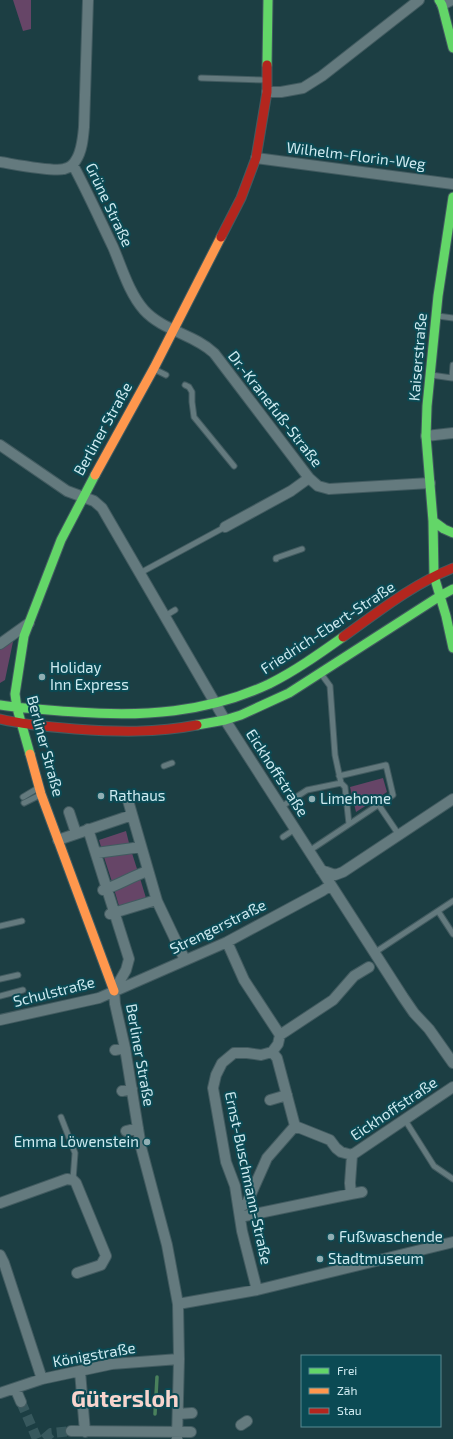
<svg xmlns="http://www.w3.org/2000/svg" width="453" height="1439" viewBox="0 0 453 1439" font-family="'Exo 2',sans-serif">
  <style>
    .green { fill: #664567 }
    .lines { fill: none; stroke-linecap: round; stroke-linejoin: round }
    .stream { stroke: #4a815c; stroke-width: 3.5 }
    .street-tunnel { stroke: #37585d; stroke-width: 10; stroke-dasharray: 10 5; stroke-linecap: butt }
    .lane-casing { stroke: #425b60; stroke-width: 7 }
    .street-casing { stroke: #425b60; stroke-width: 12 }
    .fast-casing { stroke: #425b60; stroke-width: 11 }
    .slow-casing { stroke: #425b60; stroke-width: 11 }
    .jam-casing { stroke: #425b60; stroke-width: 11 }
    .lane { stroke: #647a7e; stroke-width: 5 }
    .street { stroke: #647a7e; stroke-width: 10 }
    .fast { stroke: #63d668; stroke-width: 9 }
    .slow { stroke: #ff974d; stroke-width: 9 }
    .jam { stroke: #b3261e; stroke-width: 9 }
    .poi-dot { fill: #90aeb3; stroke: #0b4a54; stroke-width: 1.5 }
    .labels { text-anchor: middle; stroke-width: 4; stroke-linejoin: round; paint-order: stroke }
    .street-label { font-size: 15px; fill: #ceeaf0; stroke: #0b4a54 }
    .poi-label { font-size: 15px; fill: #ceeaf0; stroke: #0b4a54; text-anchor: start }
    .town-label { font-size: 23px; font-weight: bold; fill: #f7d4cd; stroke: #0b4a54 }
  </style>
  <rect width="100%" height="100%" fill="#1c3e43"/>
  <!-- green -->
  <path class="green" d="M13,0H31V29L23,31Z
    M14,637L5,680L0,683V647Z
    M383,778L387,792L356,812L350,787Z
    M126,831L130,847L102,850L99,840Z
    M131,850L138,872L113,885L103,854Z
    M139,875L146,898L119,906L114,889Z"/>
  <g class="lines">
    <!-- stream -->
    <path class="stream" d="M155,1414L157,1377"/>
    <!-- street-tunnel -->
    <path class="street-tunnel" d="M21,1402L37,1439
      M44,1439L51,1433L71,1431"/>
    <defs>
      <path id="lane" d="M201,78L266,80
        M438,316L453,318
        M154,369L166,375
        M431,375L452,378L453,365
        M185,385L189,387L192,392V402L194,417L234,466
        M276,559V558L302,549
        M140,573L225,527
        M165,616L175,610
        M322,675L330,686L335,755L341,783L345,787L349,824
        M164,766L172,763
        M23,797L38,788
        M24,803L40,795
        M378,804L399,835
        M281,807L307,790L341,783
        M283,837L295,829
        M309,851L393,795L386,765L339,776
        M438,911L453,934
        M0,926L22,921
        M374,953L453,901
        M0,979L18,975
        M0,996L23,990
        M61,1117L75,1153L73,1180
        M405,1120L434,1166L453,1179"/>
      <path id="street" d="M442,5L452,0
        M267,92H281L303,88L322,76L419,0
        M256,158L453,184
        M0,162C13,164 53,172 64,169C69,168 74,164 76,160C82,151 83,138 84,127L88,0
        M73,165C87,191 100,220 113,247C122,268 129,293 144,310C163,331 194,334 214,353L309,478L318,486L329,489L430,483
        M426,436L453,433
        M0,445L67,491L94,501L102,508L225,720L403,997L414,1013L429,1029L453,1063
        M225,527L291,491L309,478
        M0,644L29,623
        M127,797L157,901L185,960
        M69,812L76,833
        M88,829L129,959L126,970L114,991
        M58,840L132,815
        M96,853L141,847
        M321,870L335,875L343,872L453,799
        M103,890C119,885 132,876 148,871
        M110,914L156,900
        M227,942L244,980L280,1035L278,1044L272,1052L261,1055L247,1053H234L222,1063L216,1075L213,1088L226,1162L235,1186L242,1231L257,1290
        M114,991L115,1004L125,1048L141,1147L167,1245L178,1304L179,1359L177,1439
        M0,1020L99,998L227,942L322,891L331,885
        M280,1035L333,1000L354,976L369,967
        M115,1050L125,1048
        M272,1052L277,1058L295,1126
        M122,1091L132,1089
        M270,1100L287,1095
        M126,1131L138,1128
        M352,1155L453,1087
        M351,1194L362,1192
        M0,1203L67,1179L73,1180L76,1183L106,1256L101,1265L77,1273
        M239,1208L247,1203L267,1158L295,1126
        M240,1217L351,1194L350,1183L352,1155L341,1152L336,1148L330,1140L295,1126
        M0,1255L4,1263L42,1379
        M178,1304L257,1290L453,1242
        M80,1371L85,1432
        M15,1388L21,1402
        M0,1393L42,1379L112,1364L179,1359
        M178,1414L192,1413
        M241,1425L247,1421
        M71,1431L191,1432"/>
      <path id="fast" d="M439,0L442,5L453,48
        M267,65L268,0
        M453,197L438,296L427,406L426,436L433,521L434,576L446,616L453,648
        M433,521L444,529L453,533
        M0,705C25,709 50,710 76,712C142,717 207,713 269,684C295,671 319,654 343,637
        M197,725L225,720L241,715L289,693L440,596L453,589
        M30,754L17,708L15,694L24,636L61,540L95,475"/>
      <path id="slow" d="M95,475L154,368L221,237
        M30,754L41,794L114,991"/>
      <path id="jam" d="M221,237L241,198L256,158L267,92V65
        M343,637C378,612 413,584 453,568
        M0,719C25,725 50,727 75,729C117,732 156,733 197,725"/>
    </defs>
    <!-- lane casing -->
    <use href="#lane" class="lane-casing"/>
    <!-- street casing -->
    <use href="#street" class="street-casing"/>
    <!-- fast casing -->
    <use href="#fast" class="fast-casing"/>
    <!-- slow casing -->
    <use href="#slow" class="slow-casing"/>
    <!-- jam casing -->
    <use href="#jam" class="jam-casing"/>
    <!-- lane -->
    <use href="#lane" class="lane"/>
    <!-- street -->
    <use href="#street" class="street"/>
    <!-- fast -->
    <use href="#fast" class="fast"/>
    <!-- slow -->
    <use href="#slow" class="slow"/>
    <!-- jam -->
    <use href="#jam" class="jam"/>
  </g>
  <!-- markers -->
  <g class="poi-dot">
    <circle cx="42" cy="677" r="4"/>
    <circle cx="101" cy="796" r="4"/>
    <circle cx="312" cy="799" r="4"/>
    <circle cx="147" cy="1142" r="4"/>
    <circle cx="331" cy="1237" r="4"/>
    <circle cx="320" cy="1259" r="4"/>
  </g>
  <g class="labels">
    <!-- street labels -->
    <g class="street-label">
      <text transform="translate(356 156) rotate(7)" y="5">Wilhelm-Florin-Weg</text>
      <text transform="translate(109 205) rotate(65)" y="5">Grüne Straße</text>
      <text transform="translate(418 357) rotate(-85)" y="5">Kaiserstraße</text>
      <text transform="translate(275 409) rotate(52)" y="5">Dr.-Kranefuß-Straße</text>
      <text transform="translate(103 429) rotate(-61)" y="5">Berliner Straße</text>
      <text transform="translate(328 628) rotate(-33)" y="5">Friedrich-Ebert-Straße</text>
      <text transform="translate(45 746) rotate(75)" y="5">Berliner Straße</text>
      <text transform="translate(277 773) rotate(57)" y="5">Eickhoffstraße</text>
      <text transform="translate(218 927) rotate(-26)" y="5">Strengerstraße</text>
      <text transform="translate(54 992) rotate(-14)" y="5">Schulstraße</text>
      <text transform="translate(140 1055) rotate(80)" y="5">Berliner Straße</text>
      <text transform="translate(394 1109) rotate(-34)" y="5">Eickhoffstraße</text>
      <text transform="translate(248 1178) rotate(78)" y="5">Ernst-Buschmann-Straße</text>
      <text transform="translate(94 1355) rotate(-10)" y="5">Königstraße</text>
    </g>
    <!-- poi labels -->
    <g class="poi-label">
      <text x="50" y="673">Holiday<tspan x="50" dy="17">Inn Express</tspan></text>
      <text x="109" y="801">Rathaus</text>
      <text x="320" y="804">Limehome</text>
      <text x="139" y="1147" text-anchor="end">Emma Löwenstein</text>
      <text x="339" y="1242">Fußwaschende</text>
      <text x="328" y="1264">Stadtmuseum</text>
    </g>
    <!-- town labels -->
    <g class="town-label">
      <text x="125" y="1407">Gütersloh</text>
    </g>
  </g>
  <!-- legend -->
  <rect x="301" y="1355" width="140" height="72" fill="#0b4a54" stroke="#598a92"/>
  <rect x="309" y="1368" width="20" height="6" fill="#63d668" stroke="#598a92"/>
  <text x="337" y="1375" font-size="12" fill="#ceeaf0">Frei</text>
  <rect x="309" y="1388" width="20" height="6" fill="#ff974d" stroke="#598a92"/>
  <text x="337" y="1395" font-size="12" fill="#ceeaf0">Zäh</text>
  <rect x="309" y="1408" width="20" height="6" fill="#b3261e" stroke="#598a92"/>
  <text x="337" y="1415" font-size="12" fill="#ceeaf0">Stau</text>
</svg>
